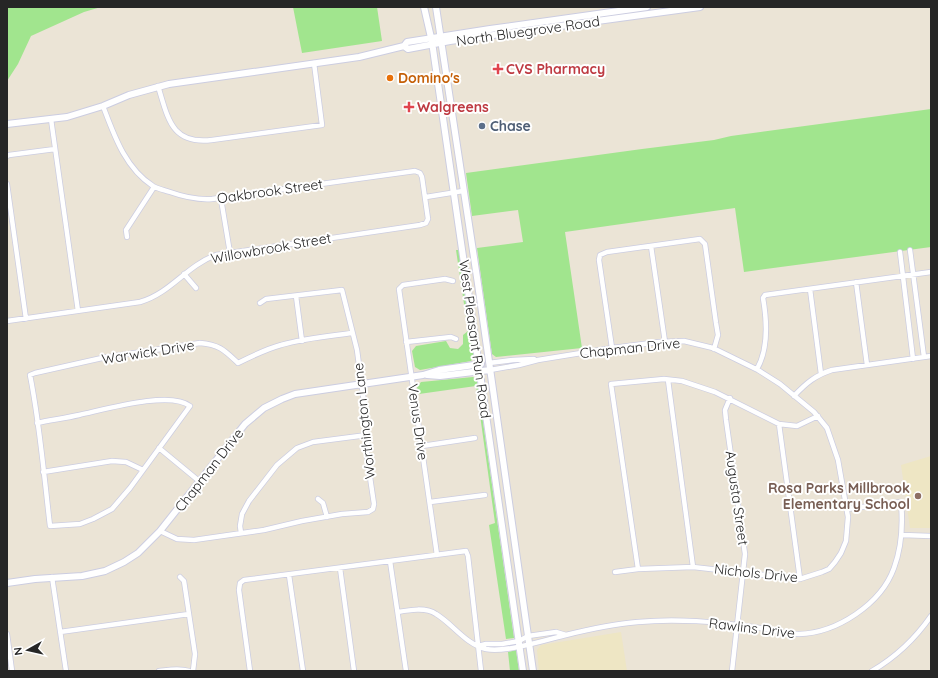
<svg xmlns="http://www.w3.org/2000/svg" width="938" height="678" viewBox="0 0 938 678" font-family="Quicksand,sans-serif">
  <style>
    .education { fill: #eee6c4 }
    .green { fill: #a1e58e }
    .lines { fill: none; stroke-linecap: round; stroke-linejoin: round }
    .street-casing { stroke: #cccde1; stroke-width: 6 }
    .secondary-casing { stroke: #cccde1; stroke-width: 8 }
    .street { stroke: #fff; stroke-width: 4.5 }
    .secondary { stroke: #fff; stroke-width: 6 }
    .health-dot { fill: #e0444e; stroke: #fff; stroke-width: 1.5 }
    .food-dot { fill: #e8710a; stroke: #fff; stroke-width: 1.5 }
    .service-dot { fill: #5c6f8a; stroke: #fff; stroke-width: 1.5 }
    .education-dot { fill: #8d6e63; stroke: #fff; stroke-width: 1.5 }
    .labels { text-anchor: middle; stroke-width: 4; stroke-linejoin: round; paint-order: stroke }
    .street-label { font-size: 14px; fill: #262626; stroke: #fff }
    .health-label { font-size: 14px; font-weight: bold; fill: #be3a42; stroke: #fff; text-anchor: start }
    .food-label { font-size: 14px; font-weight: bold; fill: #c56008; stroke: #fff; text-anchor: start }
    .service-label { font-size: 14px; font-weight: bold; fill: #4e5e75; stroke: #fff; text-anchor: start }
    .education-label { font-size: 14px; font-weight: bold; fill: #785e54; stroke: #fff; text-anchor: end }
  </style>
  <rect width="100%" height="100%" fill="#ebe4d6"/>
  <!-- education -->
  <path class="education" d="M931,456V528H910L901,465Z
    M621,632L627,671H539L537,650L541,645Z"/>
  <!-- green -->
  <path class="green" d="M7,7H101L84,12L31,36L18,64L7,81Z
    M293,7H377L382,41L302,53Z
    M931,109V247L744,272L735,208L565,232L582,348L496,357L492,354L477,248L523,242L518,210L472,216L466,173L642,149L714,140L731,136Z
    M456,250H459L474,357L471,361L420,370L415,367L412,351L416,346L446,341L450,348L458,349L463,344V335L468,331Z
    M473,377L477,380L514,638L506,639L489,525L495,523L476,386L419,394L417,387L421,382Z
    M516,650L519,671H510L508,652Z"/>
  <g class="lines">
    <defs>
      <path id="street" d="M158,86C168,118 171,145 212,140L322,125L314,63
        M51,119L78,311
        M7,156L9,155L55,149
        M7,184L26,319
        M426,197L463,191
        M221,199L230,253
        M127,237L126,230L154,187
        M651,246L665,342
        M910,250L924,357
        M900,252L913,359
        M184,274L196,288
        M856,282L867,365
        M810,289L821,374
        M296,296L302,341
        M7,321L140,302C171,293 186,266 216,255L420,225L426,223L428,219L422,177L420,173L415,171L212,199C197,200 184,197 170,192C164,190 158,189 153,186C125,168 114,135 103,106
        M406,342L451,337L456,339
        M612,348L599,260L600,255L607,252L700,239L705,244L716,323L718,335L714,349
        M489,363L513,360L534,359
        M757,369C769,348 767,321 763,298L765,295L931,272
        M490,370L519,365L538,360L612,348L659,342L684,341L713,348L758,370L780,384L814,412L827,428L838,460L848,517L846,541L841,553L835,562L829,569L822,572L800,579L693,567L638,569L615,572
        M668,380L693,567
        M794,396C806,383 816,375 832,370L931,356
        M730,398L725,410L726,420L745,554L732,671
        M37,423C51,420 66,418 79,415C103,410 170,390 190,406L130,488L112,509L93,519L80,524L50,526C44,476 40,425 30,375L35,373L102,358L200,343C220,345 224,350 238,363C252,356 266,349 281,345C304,338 329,336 352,333
        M779,424L800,579
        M422,446L475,438
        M159,448L199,481
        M43,472L112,461L126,462L143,470
        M318,499L323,503L327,517
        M430,502L485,495
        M160,531L177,539L194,540L264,530L302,521L342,514L368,512L373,509L374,504L367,457L366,417L357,350L342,290L266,299L260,303
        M241,533L240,526L242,514L249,501L277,465L297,448L313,442L367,435
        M902,535L931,536
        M437,555L399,289L403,285L445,279L453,281
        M390,561L406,671
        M340,568L354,671
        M638,569L611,384L664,379L682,381L715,392L779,424L797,426L818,416
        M289,575L303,671
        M52,577L66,671
        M180,577L184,581L195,654L193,671
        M398,612C409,610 426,607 436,614C453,624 465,644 486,649C505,653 546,640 566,635C590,629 614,624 638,622C677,618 716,622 754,627C769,629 783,634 799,634C837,633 881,604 894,568C902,546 903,524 901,502L847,509
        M60,632L189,614
        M7,634L12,671
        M478,646L486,644H502L519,641L528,636L556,632L566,635
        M159,671C169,670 179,668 189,671
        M250,671L239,590L240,583L244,580L466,551L468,556L481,671
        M872,671C896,657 915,639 931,616"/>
      <path id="secondary" d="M424,7L432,42L523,671
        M436,7L478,284L533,671
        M404,46L408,49L450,41L700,7
        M7,124L67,117L103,106L129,95L169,84L359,57L404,46L407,42L490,29L647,7
        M427,375L440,376L490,370
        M7,583L35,579L82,576L105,571L124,562L138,553L160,531L245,424L264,408L282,399L295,394L423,375L439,370L481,364"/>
    </defs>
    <!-- street casing -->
    <use href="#street" class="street-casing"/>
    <!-- secondary casing -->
    <use href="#secondary" class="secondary-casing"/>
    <!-- street -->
    <use href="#street" class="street"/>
    <!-- secondary -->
    <use href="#secondary" class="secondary"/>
  </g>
  <!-- markers -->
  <g class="health-dot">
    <path d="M496 63h4v4h4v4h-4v4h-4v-4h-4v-4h4z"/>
    <path d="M407 101h4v4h4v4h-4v4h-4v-4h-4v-4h4z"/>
  </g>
  <circle class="food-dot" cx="390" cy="78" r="4"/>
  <circle class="service-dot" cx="482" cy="126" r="4"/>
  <circle class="education-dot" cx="918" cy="496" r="4"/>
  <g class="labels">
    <!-- street labels -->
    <g class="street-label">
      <text transform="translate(528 31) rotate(-8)" y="5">North Bluegrove Road</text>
      <text transform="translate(270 191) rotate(-8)" y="5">Oakbrook Street</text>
      <text transform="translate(271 248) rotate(-10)" y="5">Willowbrook Street</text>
      <text transform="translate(475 339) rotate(82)" y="5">West Pleasant Run Road</text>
      <text transform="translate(630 348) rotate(-6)" y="5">Chapman Drive</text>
      <text transform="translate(148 352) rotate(-9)" y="5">Warwick Drive</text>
      <text transform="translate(364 421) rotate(-96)" y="5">Worthington Lane</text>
      <text transform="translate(418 422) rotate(82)" y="5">Venus Drive</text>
      <text transform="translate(209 470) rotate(-52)" y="5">Chapman Drive</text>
      <text transform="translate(737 498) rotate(82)" y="5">Augusta Street</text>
      <text transform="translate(756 573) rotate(6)" y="5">Nichols Drive</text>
      <text transform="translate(752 628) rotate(7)" y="5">Rawlins Drive</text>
    </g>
    <!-- health labels -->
    <g class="health-label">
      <text x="506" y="74">CVS Pharmacy</text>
      <text x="417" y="112">Walgreens</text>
    </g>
    <!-- food labels -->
    <g class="food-label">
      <text x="398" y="83">Domino's</text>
    </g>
    <!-- service labels -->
    <g class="service-label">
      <text x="490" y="131">Chase</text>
    </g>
    <!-- education labels -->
    <g class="education-label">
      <text x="910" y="493">Rosa Parks Millbrook<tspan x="910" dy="16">Elementary School</tspan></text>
    </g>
  </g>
  <!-- border -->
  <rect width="938" height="678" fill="none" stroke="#262626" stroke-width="16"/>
  <!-- north arrow -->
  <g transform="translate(28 650) rotate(262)" stroke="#ffffff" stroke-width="3" paint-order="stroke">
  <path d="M0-3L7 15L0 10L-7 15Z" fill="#262626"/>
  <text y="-6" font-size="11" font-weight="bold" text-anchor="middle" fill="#262626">N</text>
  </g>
</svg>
